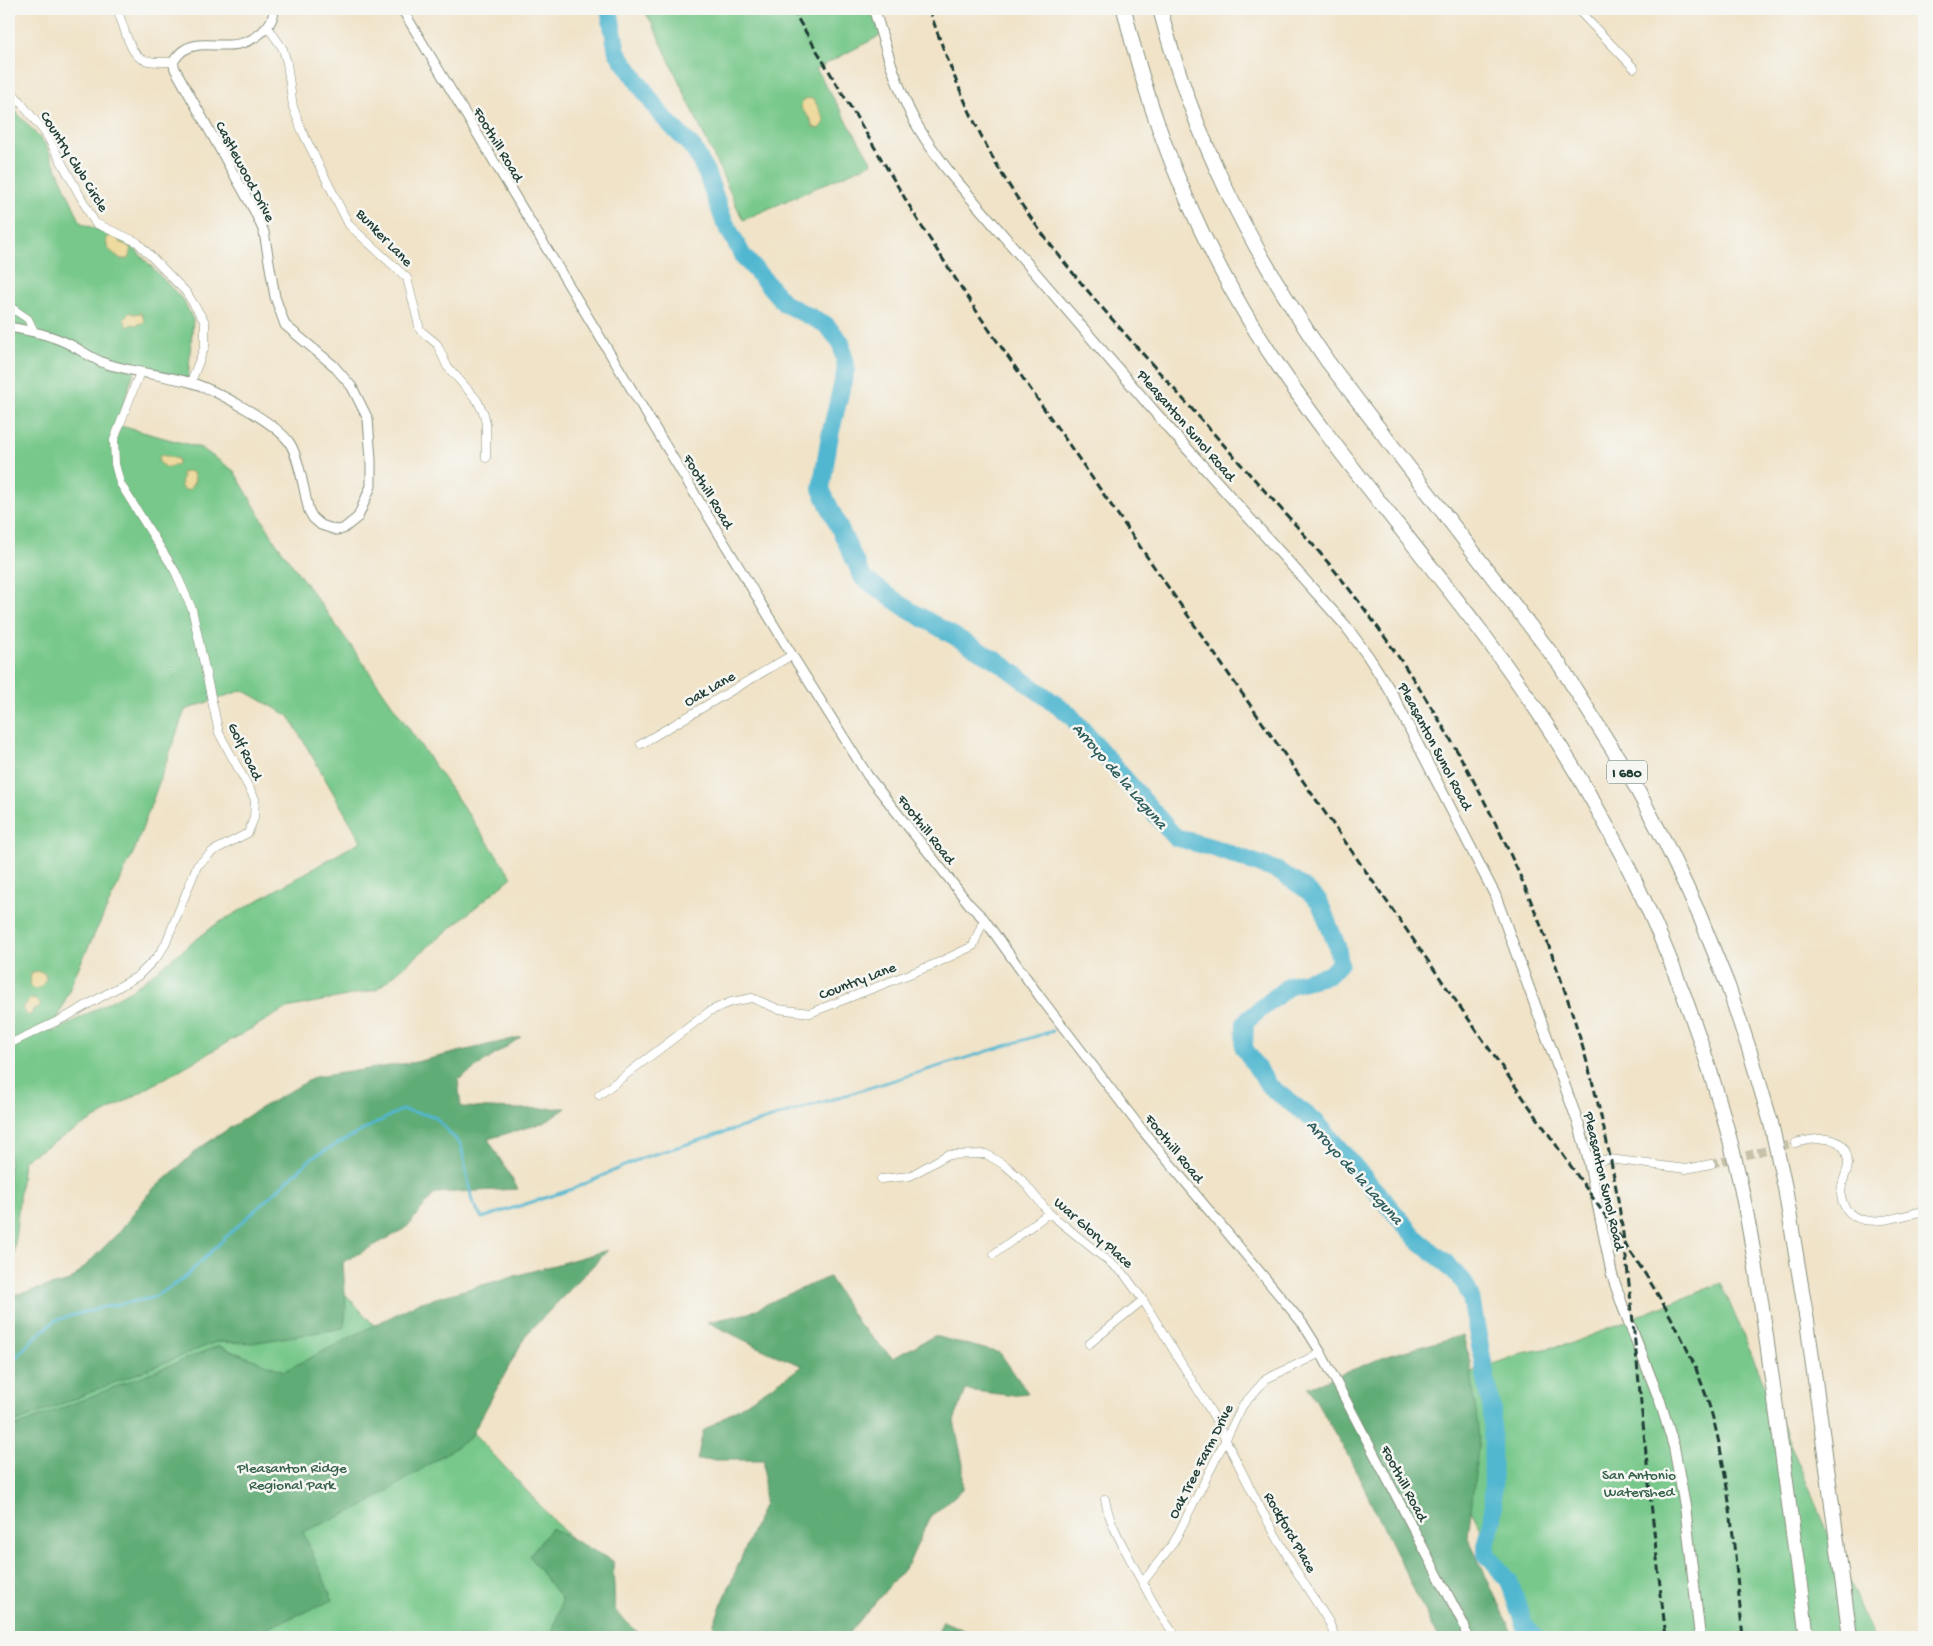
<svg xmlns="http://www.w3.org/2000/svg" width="1933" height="1646" viewBox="0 0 1933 1646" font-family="'Gochi Hand',sans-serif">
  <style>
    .green { fill: #77c88a; stroke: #4b825f; fill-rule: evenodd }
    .forest { fill: #61ac76; stroke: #407455 }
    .sand { fill: #eeda9e; stroke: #868c69 }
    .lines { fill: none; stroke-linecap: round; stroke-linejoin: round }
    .stream { stroke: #51b7d0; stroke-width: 3 }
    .river { stroke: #51b7d0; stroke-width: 18 }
    .minor-tunnel { stroke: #c6c2aa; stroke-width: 8; stroke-dasharray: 8 4; stroke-linecap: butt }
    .minor-casing { stroke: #88907e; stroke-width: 9 }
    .tertiary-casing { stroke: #88907e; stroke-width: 11 }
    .secondary-casing { stroke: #88907e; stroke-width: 12 }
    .motorway-casing { stroke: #88907e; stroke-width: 16 }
    .minor { stroke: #fff; stroke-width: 8 }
    .tertiary { stroke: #fff; stroke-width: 9 }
    .secondary { stroke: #fff; stroke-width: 10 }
    .motorway { stroke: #fff; stroke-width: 14 }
    .rail { stroke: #1f3d34; stroke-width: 3; stroke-dasharray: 8 4; stroke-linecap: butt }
    .labels { text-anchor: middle; stroke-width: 5; stroke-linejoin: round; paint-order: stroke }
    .shield { fill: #f6f6f2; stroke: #60746d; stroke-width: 1 }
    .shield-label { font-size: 14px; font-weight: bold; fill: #1f3d34 }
    .street-label { font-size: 15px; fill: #1f3d34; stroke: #f6f6f2 }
    .park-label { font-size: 15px; fill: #35604a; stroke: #f6f6f2 }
    .water-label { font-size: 16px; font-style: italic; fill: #2c5c5b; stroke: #f6f6f2 }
  </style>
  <rect width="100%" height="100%" fill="#f6f6f2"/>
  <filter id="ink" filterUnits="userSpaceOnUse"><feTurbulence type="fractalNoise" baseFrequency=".02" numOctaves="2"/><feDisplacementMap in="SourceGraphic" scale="10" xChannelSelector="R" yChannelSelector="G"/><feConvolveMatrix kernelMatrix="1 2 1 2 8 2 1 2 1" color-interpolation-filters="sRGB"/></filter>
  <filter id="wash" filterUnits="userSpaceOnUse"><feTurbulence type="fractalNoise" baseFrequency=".0096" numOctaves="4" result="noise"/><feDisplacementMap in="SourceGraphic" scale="20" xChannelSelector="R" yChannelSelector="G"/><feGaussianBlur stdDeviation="1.12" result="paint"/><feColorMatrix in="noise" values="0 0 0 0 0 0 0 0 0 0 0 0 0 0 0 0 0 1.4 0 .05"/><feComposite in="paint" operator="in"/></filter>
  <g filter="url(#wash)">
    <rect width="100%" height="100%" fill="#f0e3c8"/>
    <!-- green -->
    <path class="green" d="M643,9H878L885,33L816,69L872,163L743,220L652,23Z
      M9,104L46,145L81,223L128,242L184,301L193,320L188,379L136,365L117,425L201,448L234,471L275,541L359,657L512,877L376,990L287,1008L23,1160L13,1262L9,1264ZM243,690L289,716L361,841L215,925L133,989L52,1033L76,973L135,849L185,710Z
      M1721,1283L1873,1637H1534L1414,1393L1523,1353L1570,1344Z
      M336,1284L584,1553L597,1637H9V1413Z"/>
    <!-- forest -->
    <path class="forest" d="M521,1037L458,1080L461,1107L519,1109L566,1108L546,1122L488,1139L518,1189L435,1193L405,1229L343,1262L346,1310L344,1328L252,1343L216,1342L9,1425V1294H18L70,1281L119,1232L149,1193L201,1147L257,1110L315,1077L416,1062Z
      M608,1250L526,1335L470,1438L364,1506L303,1532L333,1600L246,1637H9V1429L218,1346L284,1371L418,1303Z
      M829,1277L858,1323L893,1358L934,1336L1000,1353L1028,1393L1007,1395L966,1390L954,1421L963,1464V1489L929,1518L909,1563L850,1632L843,1637H715L714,1623L764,1503V1460H697L703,1431L803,1366L770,1353L708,1322L749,1313L777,1299Z
      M1463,1335L1470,1362L1479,1438L1468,1538L1514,1637H1437L1351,1461L1308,1387L1390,1355Z
      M551,1528L613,1561L615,1611L643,1637H551L562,1600L529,1556Z
      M943,1621L979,1637H936Z"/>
    <!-- sand -->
    <path class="sand" d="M808,98L814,100L824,118V124L818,129L812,126L811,120L801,108L802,101Z
      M114,235L118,236L119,241L130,247L131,253L129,259H121C113,252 104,250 107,237Z
      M130,312L133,314L141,313L145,322L136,325L132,324L127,327L124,319Z
      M162,455L178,459V464L166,468L159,462V457Z
      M189,471L193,473L195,480L190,489L185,490L180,486L182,484L181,479L183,477L181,473Z
      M36,971L44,973L46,978C44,984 40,990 33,989L30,985L31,974Z
      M30,999L36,1000L40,1004V1007L38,1009H33L32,1013L28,1016L22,1008Z"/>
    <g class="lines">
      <!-- stream -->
      <path class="stream" d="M9,1365L32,1340L56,1320L103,1307L152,1298L182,1280L227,1236L313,1157L401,1110L434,1116L461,1145L472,1201L482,1218L573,1189L642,1158L1053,1031"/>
      <!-- river -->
      <path class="river" d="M609,9L617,52L661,115L694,149L706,172L724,221L743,256L785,304L825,324L841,342L846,369L830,435L821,489L863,578L909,610L999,662L1070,715L1175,837L1214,848L1278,871L1304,888L1319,901L1337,946L1340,963L1329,975L1290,985L1245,1022L1244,1048L1269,1086L1316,1122L1418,1240L1445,1262L1465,1284L1471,1298L1492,1411L1493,1518L1486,1546V1554L1509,1581L1524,1625L1528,1628L1535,1637"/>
    </g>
  </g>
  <g filter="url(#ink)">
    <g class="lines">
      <!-- minor-tunnel -->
      <path class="minor-tunnel" d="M1711,1164L1795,1143"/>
      <defs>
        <path id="minor" d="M118,9C119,17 123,24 125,32C136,63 142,62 173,62
          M1577,9L1634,68
          M268,27L283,49L287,63L293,107L302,131L349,225L407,278L420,330L437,344L447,366L477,400L484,414L486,424V458
          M9,88L46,134L95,223L137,242L186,292L205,322V346L191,382
          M9,306L28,319L34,331
          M641,744L792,655
          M9,1044L66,1017L138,976L157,957L165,945L197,866L213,851L248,833L254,818L255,799L219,733L192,609L175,571L120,483L115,464L114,440L140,372
          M599,1095L710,1011L731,1002L752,998L778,1009L810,1013L935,964L973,946L984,919
          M1795,1143C1817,1138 1847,1131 1848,1164C1848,1171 1843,1178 1842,1186C1838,1202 1848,1217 1864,1220C1883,1223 1905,1215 1924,1211
          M1589,1162L1610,1159L1686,1169L1711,1164
          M881,1179L910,1176L947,1155L986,1154L1006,1166L1022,1180L1049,1213L1124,1274L1143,1300L1213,1415L1262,1511L1293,1566L1329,1622L1335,1637
          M994,1254L1049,1213
          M1089,1344L1143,1300
          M1105,1499C1109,1523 1123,1545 1134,1567C1147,1591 1159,1616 1177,1637
          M1143,1582L1174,1542L1243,1405L1266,1379L1321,1353"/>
        <path id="tertiary" d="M402,9L792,655L868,776L969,904L984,919L1040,997L1143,1131L1303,1324L1321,1353L1465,1627L1466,1637
          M9,327C26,330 44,333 60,340C77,346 90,359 107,364C134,372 162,375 189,382C212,388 275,422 289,442C299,456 304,492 309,511L313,518L321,525L336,530L343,529L358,517L371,486V460L368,419L352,387L333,365L285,325L275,297L264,232L254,210L175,69L173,62C176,58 179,53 184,50C206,36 234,57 262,32C269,26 274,18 274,9"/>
        <path id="secondary" d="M874,9C885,46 896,85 914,120C925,140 939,159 953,177L1166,425L1345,625L1368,656L1391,692L1495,895L1579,1125L1589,1162L1612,1275L1623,1307L1660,1401L1674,1447L1685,1506L1700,1637"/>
        <path id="motorway" d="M1124,9C1151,123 1195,233 1257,333C1323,438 1405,531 1480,630C1521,685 1560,743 1594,803C1652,905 1696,1015 1727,1129C1750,1213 1761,1300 1773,1386C1784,1470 1795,1554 1807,1637
          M1160,9C1194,140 1251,250 1328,362L1560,665L1633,782L1666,844L1699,914L1728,986L1750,1052L1771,1123L1785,1188L1807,1321L1850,1637"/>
      </defs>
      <!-- minor casing -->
      <use href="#minor" class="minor-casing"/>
      <!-- tertiary casing -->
      <use href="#tertiary" class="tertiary-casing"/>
      <!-- secondary casing -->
      <use href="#secondary" class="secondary-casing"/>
      <!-- motorway casing -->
      <use href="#motorway" class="motorway-casing"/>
      <!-- minor -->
      <use href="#minor" class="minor"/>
      <!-- tertiary -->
      <use href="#tertiary" class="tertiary"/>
      <!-- secondary -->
      <use href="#secondary" class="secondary"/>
      <!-- motorway -->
      <use href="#motorway" class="motorway"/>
      <!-- rail -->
      <path class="rail" d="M792,9L922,227L981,318L1634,1257C1668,1308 1698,1362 1714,1422C1732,1492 1735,1565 1743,1637
        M929,9C948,64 970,118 999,169C1037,233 1085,289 1134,344C1177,392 1220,441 1263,489C1294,523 1325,557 1353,594C1486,767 1577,973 1616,1188C1626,1245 1631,1304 1637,1362C1646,1454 1655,1546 1666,1637"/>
    </g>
  </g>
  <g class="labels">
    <!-- shield labels -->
    <rect class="shield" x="1607" y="760.5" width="40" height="23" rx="4"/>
    <g class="shield-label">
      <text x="1627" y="777">I 680</text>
    </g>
    <!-- street labels -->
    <g class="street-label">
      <text transform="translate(499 144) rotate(59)" y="5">Foothill Road</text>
      <text transform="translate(75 161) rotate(58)" y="5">Country Club Circle</text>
      <text transform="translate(246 171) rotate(62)" y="5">Castlewood Drive</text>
      <text transform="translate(385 237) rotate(46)" y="5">Bunker Lane</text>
      <text transform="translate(1187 425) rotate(49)" y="5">Pleasanton Sunol Road</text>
      <text transform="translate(709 491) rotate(59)" y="5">Foothill Road</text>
      <text transform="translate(709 688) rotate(-30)" y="5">Oak Lane</text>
      <text transform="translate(1436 746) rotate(62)" y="5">Pleasanton Sunol Road</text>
      <text transform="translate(246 751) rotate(64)" y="5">Golf Road</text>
      <text transform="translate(927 829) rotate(52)" y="5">Foothill Road</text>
      <text transform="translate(857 980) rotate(-21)" y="5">Country Lane</text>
      <text transform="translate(1175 1148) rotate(51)" y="5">Foothill Road</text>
      <text transform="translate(1605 1181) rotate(77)" y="5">Pleasanton Sunol Road</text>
      <text transform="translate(1094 1232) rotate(41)" y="5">War Glory Place</text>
      <text transform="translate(1200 1461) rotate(-63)" y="5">Oak Tree Farm Drive</text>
      <text transform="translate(1405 1483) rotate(62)" y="5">Foothill Road</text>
      <text transform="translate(1291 1532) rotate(60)" y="5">Rockford Place</text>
    </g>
    <!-- park labels -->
    <g class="park-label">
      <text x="292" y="1472">Pleasanton Ridge<tspan x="292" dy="17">Regional Park</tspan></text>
      <text x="1639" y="1479">San Antonio<tspan x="1639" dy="17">Watershed</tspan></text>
    </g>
    <!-- water labels -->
    <g class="water-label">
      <text transform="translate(1121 775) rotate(49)" y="6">Arroyo de la Laguna</text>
      <text transform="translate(1356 1171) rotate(48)" y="6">Arroyo de la Laguna</text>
    </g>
  </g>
  <!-- margin -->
  <rect width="1933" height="1646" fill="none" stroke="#f6f6f2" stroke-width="30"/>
</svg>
